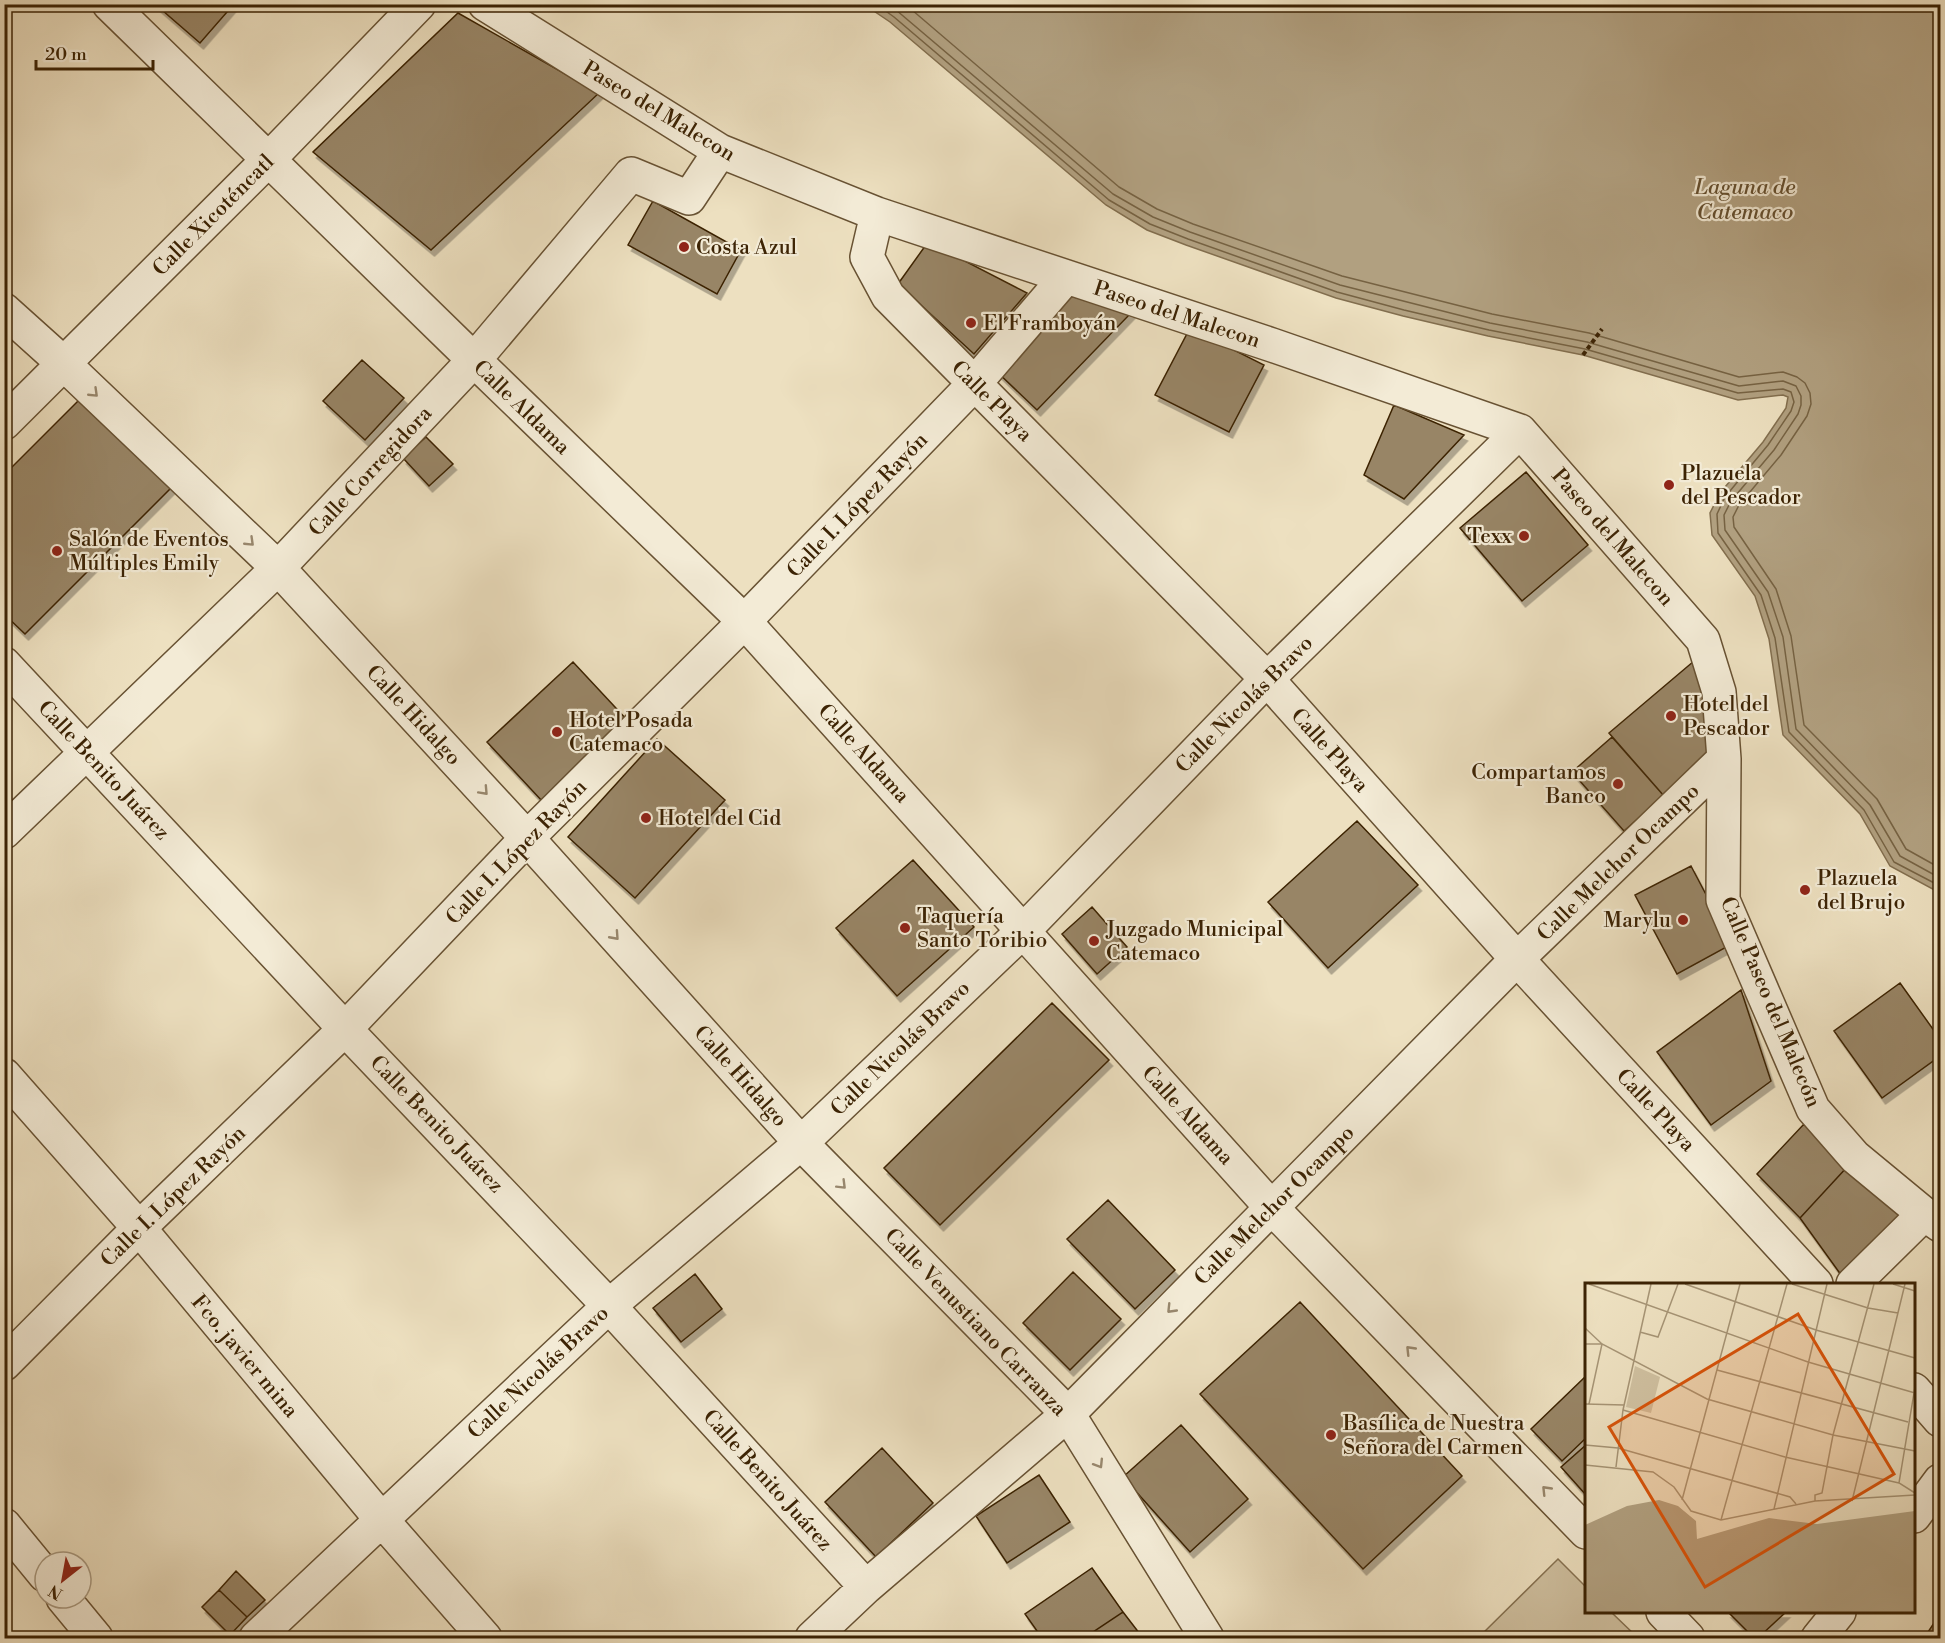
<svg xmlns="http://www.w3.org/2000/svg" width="1945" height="1643" viewBox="0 0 1945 1643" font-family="'Libre Bodoni',serif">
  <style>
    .green { fill: #cfc0a0; stroke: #867252; stroke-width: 1.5 }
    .water { fill: #b1a080; stroke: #826e4e; stroke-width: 1.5 }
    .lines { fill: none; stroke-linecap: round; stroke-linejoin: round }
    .shore { stroke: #766242; stroke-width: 1.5 }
    .building { fill: #988566; stroke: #3c2304; stroke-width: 1.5; filter: url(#shadow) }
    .pedestrian-casing { stroke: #685233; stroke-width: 36 }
    .minor-casing { stroke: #685233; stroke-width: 36 }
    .tertiary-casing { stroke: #685233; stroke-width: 36 }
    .path { stroke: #3c2304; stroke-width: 4; stroke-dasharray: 4.5 3; stroke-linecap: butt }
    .pedestrian { stroke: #f3ebd6; stroke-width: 33 }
    .minor { stroke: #f3ebd6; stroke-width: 33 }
    .tertiary { stroke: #f3ebd6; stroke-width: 33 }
    .oneway { stroke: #98876d }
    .poi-dot { fill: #8f2418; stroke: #f3ebd6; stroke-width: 2 }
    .labels { text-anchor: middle; stroke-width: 4.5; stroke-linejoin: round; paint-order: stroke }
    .street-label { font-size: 21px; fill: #3c2304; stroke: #f3ebd6 }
    .poi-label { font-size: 21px; fill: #3c2304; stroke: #f3ebd6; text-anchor: start }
    .water-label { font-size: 22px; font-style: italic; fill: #654f2f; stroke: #f3ebd6 }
    .inset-road { fill: none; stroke: #a69475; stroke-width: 1.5 }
    .view { fill: #d7540b; fill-opacity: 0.15; stroke: #d7540b; stroke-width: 3 }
    .inset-edge { fill: none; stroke: #3c2304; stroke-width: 3 }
  </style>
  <defs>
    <filter id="shadow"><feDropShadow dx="3.5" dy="6" stdDeviation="0" flood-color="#0004"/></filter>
  </defs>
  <rect width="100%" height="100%" fill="#ede0c0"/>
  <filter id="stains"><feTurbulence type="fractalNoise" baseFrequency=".00333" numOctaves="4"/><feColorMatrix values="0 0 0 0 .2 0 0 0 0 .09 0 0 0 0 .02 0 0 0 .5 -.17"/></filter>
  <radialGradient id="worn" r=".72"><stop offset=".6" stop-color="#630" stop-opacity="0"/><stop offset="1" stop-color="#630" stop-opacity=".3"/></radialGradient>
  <!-- green -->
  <path class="green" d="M1558,1559L1586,1587V1612H1611L1638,1638H1478Z"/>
  <!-- water -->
  <path class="water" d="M865,5H1940V893L1890,866L1860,814L1783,735L1769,639L1755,596L1712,535L1710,513L1720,493L1763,442L1786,408L1788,397L1783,395L1738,400L1583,355L1488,336L1403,316L1336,298L1186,245L1147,230L1106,205L890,22Z"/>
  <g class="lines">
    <!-- shore -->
    <path class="shore" d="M876,4L894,17L1109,200L1150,224L1188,239L1337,292L1404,310L1489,330L1585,349L1738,393L1783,389L1791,392L1794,402L1791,411L1768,445L1725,497L1717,514L1718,533L1761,595L1775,638L1789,732L1864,810L1894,862L1940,886
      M889,4L1113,194L1153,217L1190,232L1340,285L1490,323L1587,342L1739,386L1783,381L1796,386L1801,396V405L1798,414L1774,450L1731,501L1724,515L1725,530L1768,592L1783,637L1796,729L1870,805L1900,856L1940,878
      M905,4L1119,187L1157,209L1193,224L1342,276L1492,314L1589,333L1739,377L1783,372L1797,377L1805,383L1810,393L1811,404L1807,416L1781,455L1739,505L1733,517L1734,527L1776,589L1791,636L1804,725L1877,799L1906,849L1940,868"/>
  </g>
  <!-- building -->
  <path class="building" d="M155,4H234L200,43Z
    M458,13L599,93L431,250L313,152Z
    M653,201L741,250L717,294L628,245Z
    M928,242L1027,293L974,354L898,284Z
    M1067,295L1131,313L1037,410L995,370Z
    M1190,328L1264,365L1229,432L1155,395Z
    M362,360L404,398L365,440L323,401Z
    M81,398L171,488L25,634L4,614V475Z
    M1394,405L1464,435L1404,499L1364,475Z
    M426,437L453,464L429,486L403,458Z
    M1526,472L1588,545L1522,601L1460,528Z
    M1694,661L1717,750L1664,796L1609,733Z
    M573,662L628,721L542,801L487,742Z
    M1612,737L1664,796L1624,831L1572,772Z
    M657,739L725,800L635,898L568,837Z
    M1357,821L1418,885L1328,968L1268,902Z
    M913,860L974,927L897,996L836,928Z
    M1691,866L1732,944L1677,974L1635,895Z
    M1092,907L1127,947L1097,974L1062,934Z
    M1900,983L1940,1039V1056L1882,1098L1834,1031Z
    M1741,990L1771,1081L1711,1125L1657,1052Z
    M1052,1003L1109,1060L940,1225L884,1168Z
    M1804,1124L1848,1166L1800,1218L1757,1174Z
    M1848,1166L1909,1217L1844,1279L1800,1218Z
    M1108,1200L1175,1270L1135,1309L1067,1239Z
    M1073,1272L1121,1319L1070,1370L1023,1323Z
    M695,1274L722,1309L681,1342L653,1308Z
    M1300,1302L1462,1476L1363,1569L1200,1394Z
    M1586,1376V1438L1562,1461L1531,1429Z
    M1181,1425L1248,1499L1190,1552L1123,1477Z
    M1586,1445V1495L1561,1467Z
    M882,1448L933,1503L876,1557L825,1502Z
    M1039,1475L1070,1522L1007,1563L976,1516Z
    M1092,1568L1123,1612L1084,1638H1042L1025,1614Z
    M236,1571L265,1600L247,1617L219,1590Z
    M219,1590L247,1617L230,1635L202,1607Z
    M1123,1612L1143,1638H1084Z
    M1728,1612H1786L1758,1638H1754Z
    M1940,1614V1638H1924Z"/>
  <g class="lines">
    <defs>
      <path id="pedestrian" d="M1853,1284L1924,1214"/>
      <path id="minor" d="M109,4L474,360L744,621L1271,1207L1586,1532
        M485,4L720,151L877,214L1272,345L1520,431L1703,640L1719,692L1724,759L1723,900L1813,1109L1855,1157L1924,1214L1940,1225
        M877,214L867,257L888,296L1267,679L1517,959L1816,1284
        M4,310L63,363L278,568L527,838L801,1143L1068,1414
        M4,423L269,159L419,4
        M4,664L345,1029L609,1306L866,1587
        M4,832L278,568L474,360L631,174L689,198L720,151
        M4,1075L139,1228L381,1519L485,1638
        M4,1364L139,1228L345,1029L527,838L731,635L975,383L1066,277
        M1914,1390L1940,1420
        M1914,1516L1940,1481
        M4,1525L45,1575
        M63,1598L96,1638
        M1663,1612L1688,1638
        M256,1638L609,1306L801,1143L1024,930L1267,679L1520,431
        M812,1638L866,1587L1068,1414L1517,959L1724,759
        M1818,1638L1839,1612"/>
      <path id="tertiary" d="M1068,1414L1207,1638"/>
    </defs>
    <!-- pedestrian casing -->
    <use href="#pedestrian" class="pedestrian-casing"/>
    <!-- minor casing -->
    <use href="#minor" class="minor-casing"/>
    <!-- tertiary casing -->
    <use href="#tertiary" class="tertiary-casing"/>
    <!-- path -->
    <path class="path" d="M1583,355L1602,329"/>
    <!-- pedestrian -->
    <use href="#pedestrian" class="pedestrian"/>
    <!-- minor -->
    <use href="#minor" class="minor"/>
    <!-- tertiary -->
    <use href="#tertiary" class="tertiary"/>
  </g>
  <!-- one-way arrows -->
  <defs><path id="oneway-chevron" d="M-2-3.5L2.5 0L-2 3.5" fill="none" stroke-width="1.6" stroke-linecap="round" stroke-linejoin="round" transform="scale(1.5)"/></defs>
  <g class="oneway">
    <use href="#oneway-chevron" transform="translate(94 393) rotate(44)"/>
    <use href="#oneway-chevron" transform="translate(250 542) rotate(44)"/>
    <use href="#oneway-chevron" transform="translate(484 791) rotate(47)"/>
    <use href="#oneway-chevron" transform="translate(615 936) rotate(48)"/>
    <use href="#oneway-chevron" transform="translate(842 1185) rotate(45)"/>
    <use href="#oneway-chevron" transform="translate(1171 1309) rotate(134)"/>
    <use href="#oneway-chevron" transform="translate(1410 1350) rotate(-134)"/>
    <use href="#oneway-chevron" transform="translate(1099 1464) rotate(58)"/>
    <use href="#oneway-chevron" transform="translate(1546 1490) rotate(-134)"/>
  </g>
  <!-- markers -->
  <g class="poi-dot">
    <circle cx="684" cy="247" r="6"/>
    <circle cx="971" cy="323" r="6"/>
    <circle cx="1669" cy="485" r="6"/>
    <circle cx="1524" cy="536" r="6"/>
    <circle cx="57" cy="551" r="6"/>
    <circle cx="1671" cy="716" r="6"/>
    <circle cx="557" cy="732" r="6"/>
    <circle cx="1618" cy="784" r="6"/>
    <circle cx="646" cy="818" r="6"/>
    <circle cx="1805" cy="890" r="6"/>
    <circle cx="1683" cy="920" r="6"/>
    <circle cx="905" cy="928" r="6"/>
    <circle cx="1094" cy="941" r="6"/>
    <circle cx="1331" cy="1435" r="6"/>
  </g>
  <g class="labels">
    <!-- street labels -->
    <g class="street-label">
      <text transform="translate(659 111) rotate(31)" y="7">Paseo del Malecon</text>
      <text transform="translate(213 215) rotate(-45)" y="7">Calle Xicoténcatl</text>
      <text transform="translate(1177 314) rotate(18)" y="7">Paseo del Malecon</text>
      <text transform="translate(992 401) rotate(45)" y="7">Calle Playa</text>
      <text transform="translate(522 407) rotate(44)" y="7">Calle Aldama</text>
      <text transform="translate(370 471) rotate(-47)" y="7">Calle Corregidora</text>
      <text transform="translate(857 505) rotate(-46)" y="7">Calle I. López Rayón</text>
      <text transform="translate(1613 537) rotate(49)" y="7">Paseo del Malecon</text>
      <text transform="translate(1244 704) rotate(-45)" y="7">Calle Nicolás Bravo</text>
      <text transform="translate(414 715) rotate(47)" y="7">Calle Hidalgo</text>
      <text transform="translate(1330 750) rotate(48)" y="7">Calle Playa</text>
      <text transform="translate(864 753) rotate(48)" y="7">Calle Aldama</text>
      <text transform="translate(104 770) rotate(47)" y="7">Calle Benito Juárez</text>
      <text transform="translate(516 852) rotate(-46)" y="7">Calle I. López Rayón</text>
      <text transform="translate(1618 862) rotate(-44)" y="7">Calle Melchor Ocampo</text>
      <text transform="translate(1771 1002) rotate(67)" y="7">Calle Paseo del Malecón</text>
      <text transform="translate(900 1048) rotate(-44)" y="7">Calle Nicolás Bravo</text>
      <text transform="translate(741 1076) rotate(48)" y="7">Calle Hidalgo</text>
      <text transform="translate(1656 1110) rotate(47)" y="7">Calle Playa</text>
      <text transform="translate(1188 1115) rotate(48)" y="7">Calle Aldama</text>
      <text transform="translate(437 1124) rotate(46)" y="7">Calle Benito Juárez</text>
      <text transform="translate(173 1196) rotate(-44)" y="7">Calle I. López Rayón</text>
      <text transform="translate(1274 1205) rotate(-45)" y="7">Calle Melchor Ocampo</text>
      <text transform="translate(976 1322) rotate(46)" y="7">Calle Venustiano Carranza</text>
      <text transform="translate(245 1356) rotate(50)" y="7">Fco. javier mina</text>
      <text transform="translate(538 1372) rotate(-43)" y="7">Calle Nicolás Bravo</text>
      <text transform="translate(768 1480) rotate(48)" y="7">Calle Benito Juárez</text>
    </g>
    <!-- poi labels -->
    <g class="poi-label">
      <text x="696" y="254">Costa Azul</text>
      <text x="983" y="330">El Framboyán</text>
      <text x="1681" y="480">Plazuela<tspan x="1681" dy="24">del Pescador</tspan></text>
      <text x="1512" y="543" text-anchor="end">Texx</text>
      <text x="69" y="546">Salón de Eventos<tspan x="69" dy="24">Múltiples Emily</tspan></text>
      <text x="1683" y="711">Hotel del<tspan x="1683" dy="24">Pescador</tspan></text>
      <text x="569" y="727">Hotel Posada<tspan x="569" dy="24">Catemaco</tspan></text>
      <text x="1606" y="779" text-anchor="end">Compartamos<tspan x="1606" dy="24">Banco</tspan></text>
      <text x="658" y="825">Hotel del Cid</text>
      <text x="1817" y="885">Plazuela<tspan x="1817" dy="24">del Brujo</tspan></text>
      <text x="917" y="923">Taquería<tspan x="917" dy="24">Santo Toribio</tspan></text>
      <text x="1671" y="927" text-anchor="end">Marylu</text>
      <text x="1106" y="936">Juzgado Municipal<tspan x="1106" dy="24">Catemaco</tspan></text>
      <text x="1343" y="1430">Basílica de Nuestra<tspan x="1343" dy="24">Señora del Carmen</tspan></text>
    </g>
    <!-- water labels -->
    <g class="water-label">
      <text x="1745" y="194">Laguna de<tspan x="1745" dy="25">Catemaco</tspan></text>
    </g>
  </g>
  <!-- overview -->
  <g transform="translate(1585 1283)">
    <rect width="330" height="330" fill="#ede0c0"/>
    <path d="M50,83L75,94L66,130L41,124Z" fill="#cfc0a0"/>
    <path d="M74,217L93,223L111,238L112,256L184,235L232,241L330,228V329H0V242L42,223Z" fill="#b1a080"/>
    <path class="inset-road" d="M4,1L223,79L330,110M100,1L231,47L330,75M207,1L283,25L313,30M308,1L330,8M0,45L17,61L122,116L248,152L330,168M55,49L73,54L93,1M0,61H17L4,121M132,87L323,139M330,104L314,200L330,210M0,121L39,122M38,127L200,174L314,200M0,162L33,165L205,214L211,221M0,182L68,189L89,204L106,228L136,237L230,218L330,212M31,184L38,127L66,1M97,217L155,1M230,218V212L237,210L248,152L289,1M267,218L320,1M189,226L242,1M136,237L202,1"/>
    <path class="view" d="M213,31L309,191L120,304L24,144Z"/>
    <rect width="330" height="330" class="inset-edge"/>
  </g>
  <!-- margin -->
  <rect width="1945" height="1643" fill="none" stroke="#ede0c0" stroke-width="24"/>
  <rect x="6" y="6" width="1933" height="1631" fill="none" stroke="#3c2304" stroke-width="3"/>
  <rect x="12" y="12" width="1921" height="1619" fill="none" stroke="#3c2304" stroke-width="1.5"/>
  <!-- north arrow -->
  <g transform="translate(63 1580) rotate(211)"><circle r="28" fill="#f3ebd6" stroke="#aa9b82" stroke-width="1.5"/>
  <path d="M0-4.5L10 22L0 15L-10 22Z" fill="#8f2418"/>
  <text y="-9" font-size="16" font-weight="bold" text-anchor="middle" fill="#3c2304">N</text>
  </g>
  <!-- scale -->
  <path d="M36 60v9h117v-9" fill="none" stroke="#3c2304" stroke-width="3"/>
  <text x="45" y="60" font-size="18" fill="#3c2304" stroke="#f3ebd6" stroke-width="4.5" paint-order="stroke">20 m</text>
  <rect width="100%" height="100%" filter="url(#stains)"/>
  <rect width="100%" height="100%" fill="url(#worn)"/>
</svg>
